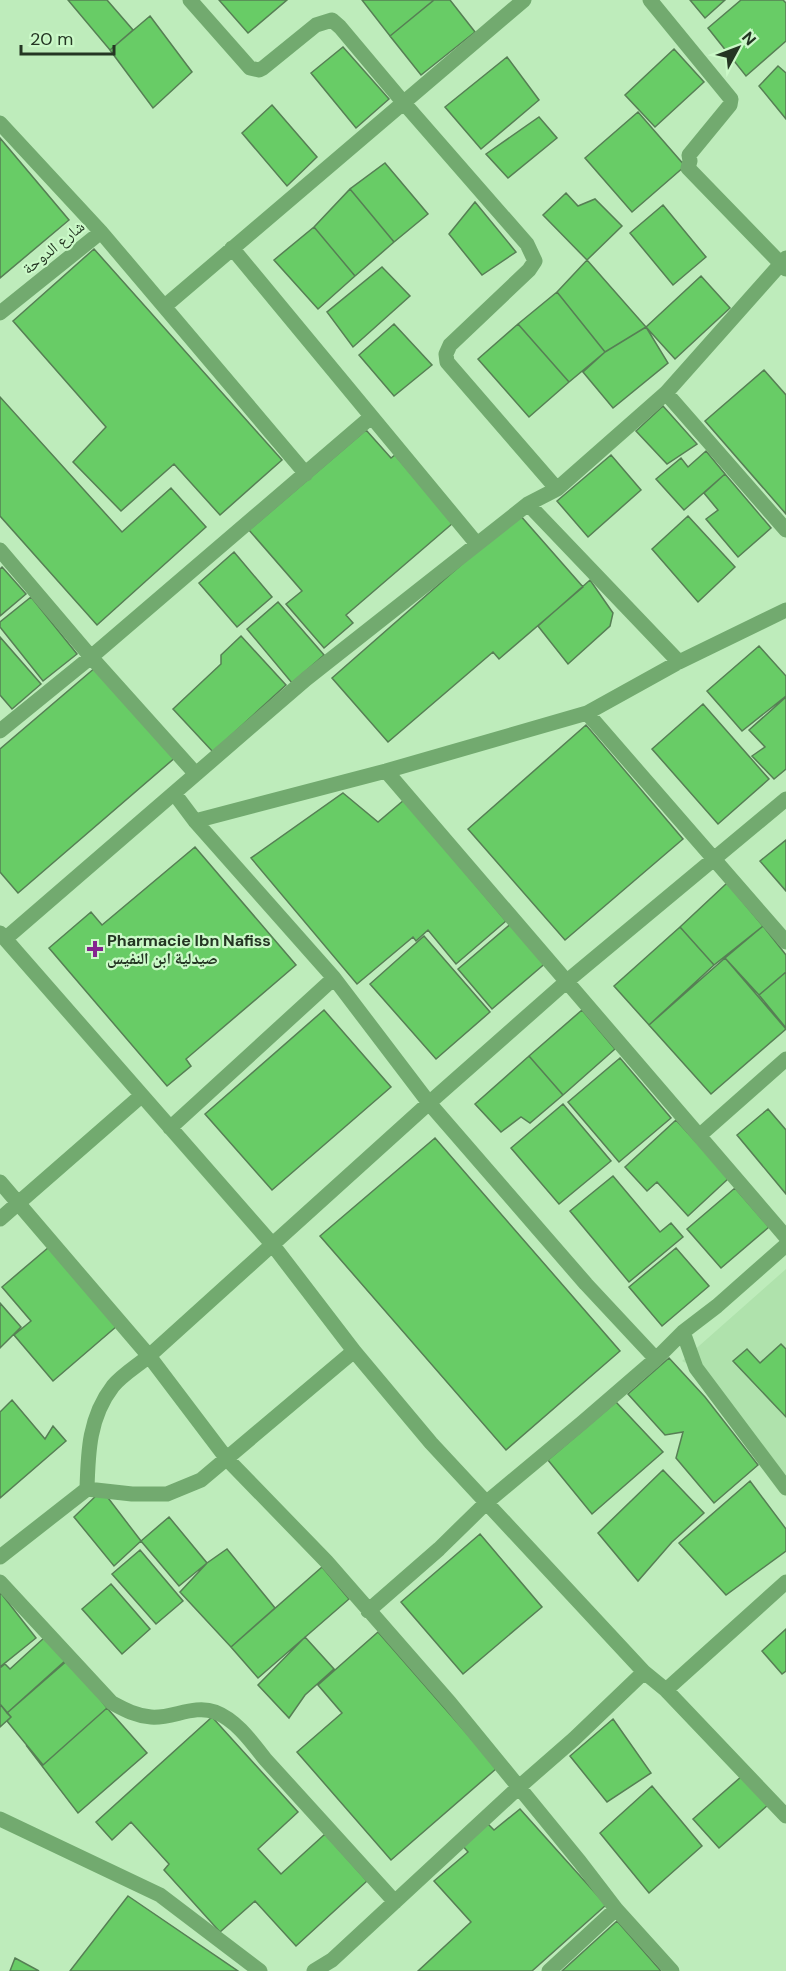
<svg xmlns="http://www.w3.org/2000/svg" width="786" height="1971" viewBox="0 0 786 1971" font-family="'DM Sans','Noto Naskh Arabic',sans-serif">
  <style>
    .built { fill: #afe2ac }
    .building { fill: #68cc66; stroke: #567f54; stroke-width: 1.5 }
    .lines { fill: none; stroke-linecap: round; stroke-linejoin: round }
    .minor { stroke: #72aa6f; stroke-width: 15 }
    .poi-dot { fill: #84248f; stroke: #cbf9c8; stroke-width: 2 }
    .labels { text-anchor: middle; stroke-width: 4.5; stroke-linejoin: round; paint-order: stroke }
    .street-label { font-size: 16px; fill: #243623; stroke: #cbf9c8 }
    .poi-label { font-size: 16px; font-weight: bold; fill: #243623; stroke: #cbf9c8; text-anchor: start }
  </style>
  <rect width="100%" height="100%" fill="#beecbb"/>
  <!-- built -->
  <path class="built" d="M786,1269V1475L715,1395L696,1368L682,1361Z"/>
  <!-- building -->
  <path class="building" d="M68,0H107L133,30L110,50Z
    M219,0H287L248,33Z
    M362,0H434L390,36Z
    M434,0H450L475,32L421,75L390,36Z
    M690,0H725L705,18Z
    M741,0H783L786,3V41L746,76L708,28Z
    M150,16L192,72L153,108L110,50Z
    M343,47L389,99L356,128L311,73Z
    M674,49L704,82L655,127L625,95Z
    M507,57L539,100L481,149L445,107Z
    M778,66L786,73V119L759,86Z
    M272,105L317,157L287,186L242,133Z
    M638,112L685,166L632,212L585,158Z
    M539,117L557,138L508,178L486,154Z
    M0,138L69,220L0,278Z
    M385,163L428,214L394,242L350,189Z
    M350,189L394,242L355,276L314,227Z
    M566,193L578,206L595,199L622,226L587,260L543,215Z
    M475,202L516,252L482,275L449,234Z
    M663,205L706,257L673,285L630,233Z
    M314,227L355,276L318,309L274,260Z
    M94,249L282,460L220,515L174,464L121,511L73,462L106,427L13,321Z
    M587,260L646,327L605,352L557,292Z
    M382,267L410,296L353,347L327,312Z
    M701,276L730,308L675,359L646,327Z
    M557,292L605,352L569,382L518,324Z
    M394,324L432,365L394,396L359,355Z
    M518,324L569,382L529,417L478,359Z
    M646,327L668,363L613,408L583,372L605,352Z
    M764,370L786,395V514L705,421Z
    M0,397L122,532L171,488L206,527L97,625L0,516Z
    M663,406L697,444L667,464L636,431Z
    M366,430L391,458L395,455L453,523L346,615L353,623L324,648L286,604L302,591L249,530Z
    M706,451L725,474L684,510L656,479L681,458L688,467Z
    M611,455L641,490L588,537L557,501Z
    M725,474L771,528L738,557L706,519L718,510L704,493Z
    M519,514L583,587L499,659L493,652L388,742L332,678Z
    M688,516L735,567L698,602L652,549Z
    M234,552L272,597L237,627L199,583Z
    M2,567L26,594L0,616V569Z
    M590,580L613,613L610,626L568,664L538,626Z
    M31,597L77,654L43,681L0,627V622Z
    M278,602L324,655L292,683L247,629Z
    M241,636L286,685L213,752L173,709L221,664V655Z
    M0,637L41,684L12,709L0,695Z
    M759,646L786,676V696L742,731L707,691Z
    M96,667L177,756L18,893L0,872V749Z
    M786,697V769L774,779L752,756L765,747L749,730Z
    M703,704L769,779L718,824L652,749Z
    M586,725L683,839L565,940L468,829Z
    M343,793L378,822L404,800L506,921L456,964L428,930L416,941L413,937L357,984L251,858Z
    M786,840V891L760,861Z
    M195,847L296,965L186,1059L191,1066L167,1086L49,948L91,912L102,925Z
    M727,883L763,926L714,965L680,927Z
    M514,921L548,961L492,1009L458,969Z
    M763,926L786,955V972L759,995L725,958Z
    M680,927L714,965L649,1025L614,986Z
    M424,936L490,1012L436,1059L370,984Z
    M725,958L786,1029L711,1094L649,1025Z
    M786,972V1028L759,995Z
    M324,1010L391,1087L272,1190L205,1114Z
    M582,1010L615,1049L563,1095L529,1056Z
    M529,1056L563,1095L530,1123L521,1117L501,1132L475,1104Z
    M620,1058L671,1118L619,1162L568,1102Z
    M563,1104L611,1161L559,1204L511,1148Z
    M768,1109L786,1130V1194L737,1135Z
    M676,1120L729,1178L688,1216L657,1182L647,1191L625,1167Z
    M435,1138L620,1351L506,1450L320,1236Z
    M613,1176L660,1232L671,1223L683,1237L629,1282L570,1211Z
    M735,1188L769,1227L721,1268L687,1229Z
    M49,1247L117,1326L53,1381L14,1335L31,1321L2,1287Z
    M676,1248L709,1286L662,1326L629,1287Z
    M0,1303L21,1327L0,1348Z
    M781,1344L786,1349V1417L733,1361L747,1349L760,1363Z
    M669,1358L705,1397L758,1465L714,1503L676,1458L683,1432L665,1435L628,1394Z
    M12,1400L45,1439L53,1426L66,1441L0,1498V1412Z
    M616,1402L663,1452L592,1514L548,1460Z
    M663,1470L704,1513L672,1542L638,1581L598,1533Z
    M750,1481L786,1529V1551L726,1595L679,1543Z
    M102,1490L141,1541L114,1566L74,1517Z
    M169,1517L207,1563L179,1586L141,1541Z
    M480,1534L542,1607L463,1674L401,1602Z
    M227,1549L275,1608L231,1647L180,1592L207,1563Z
    M140,1550L183,1601L156,1624L112,1574Z
    M322,1567L349,1599L258,1678L231,1647Z
    M111,1584L150,1629L122,1654L82,1609Z
    M0,1592L36,1638L0,1667Z
    M786,1629V1671L782,1674L762,1651Z
    M378,1632L497,1768L391,1860L297,1752L342,1713L318,1685Z
    M45,1637L66,1660L7,1713L0,1704V1668L5,1664L10,1669Z
    M305,1637L334,1669L305,1695L289,1718L258,1685Z
    M69,1659L107,1708L43,1765L7,1721L11,1717L7,1713Z
    M0,1704L11,1717L0,1727Z
    M107,1708L147,1753L78,1813L26,1745L43,1765Z
    M212,1717L298,1812L258,1849L281,1874L325,1834L367,1881L296,1946L255,1901L220,1932L164,1870L169,1864L131,1822L112,1840L96,1822Z
    M613,1719L651,1773L607,1802L570,1756Z
    M742,1776L768,1805L719,1848L693,1819Z
    M652,1786L702,1846L649,1893L600,1833Z
    M520,1809L606,1905L532,1971H418L471,1922L434,1881L468,1852L462,1845L486,1822L494,1830Z
    M128,1896L238,1971H70Z
    M617,1921L661,1971H562Z
    M15,1958L39,1971H10Z"/>
  <g class="lines">
    <!-- minor -->
    <path class="minor" d="M190,0L250,68L259,70L263,68L316,25L332,20L340,27L403,102L527,244L535,261L529,270L450,345L446,354L447,362L557,489
      M650,0L731,99L730,105L689,155L690,161L688,168L786,269
      M0,123L101,232L306,474
      M232,248L477,544
      M165,306L524,0
      M0,313L101,232
      M666,393L786,530
      M528,504L679,662
      M0,550L91,657L195,773
      M587,713L786,942
      M0,731L91,657L371,417
      M386,771L786,1237
      M174,793L195,821L334,978L429,1103L586,1284L656,1359
      M195,821L386,771L587,713L679,662L786,610
      M0,933L272,1244L354,1351L431,1443L644,1672L666,1690L786,1816
      M5,939L306,679L528,504L557,489L666,393L786,258
      M170,1128L334,978
      M699,1136L786,1059
      M0,1182L149,1356L227,1459L326,1561L450,1703L580,1862L616,1909L672,1971
      M0,1219L141,1096
      M683,1332L696,1368L786,1488
      M354,1351L201,1480L167,1494H132L87,1489C88,1452 89,1417 113,1386C122,1375 137,1366 149,1356L429,1103L566,982L786,799
      M0,1557L87,1489
      M0,1582L112,1703C125,1710 136,1716 151,1717C172,1719 194,1704 215,1712C236,1720 251,1741 265,1759L395,1902
      M368,1611L439,1549L487,1502L583,1422L656,1359L683,1332L717,1306L786,1245
      M666,1690L786,1582
      M0,1819L160,1895L260,1971
      M314,1971L332,1960L519,1787L574,1739L644,1672
      M549,1971L616,1909"/>
  </g>
  <!-- markers -->
  <path class="poi-dot" d="M92 940h6v6h6v6h-6v6h-6v-6h-6v-6h6z"/>
  <g class="labels">
    <!-- street labels -->
    <g class="street-label">
      <text transform="translate(53 247) rotate(-39)" y="6">شارع الدوحة</text>
    </g>
    <!-- poi labels -->
    <g class="poi-label">
      <text x="107" y="946">Pharmacie Ibn Nafiss<tspan x="107" dy="18">صيدلية ابن النفيس</tspan></text>
    </g>
  </g>
  <!-- north arrow -->
  <g transform="translate(738 48) rotate(49)" stroke="#cbf9c8" stroke-width="4.5" paint-order="stroke">
  <path d="M0-4.5L10 22L0 15L-10 22Z" fill="#243623"/>
  <text y="-9" font-size="16" font-weight="bold" text-anchor="middle" fill="#243623">N</text>
  </g>
  <!-- scale -->
  <path d="M21 45v9h93v-9" fill="none" stroke="#243623" stroke-width="3"/>
  <text x="30" y="45" font-size="18" fill="#243623" stroke="#cbf9c8" stroke-width="4.5" paint-order="stroke">20 m</text>
</svg>
